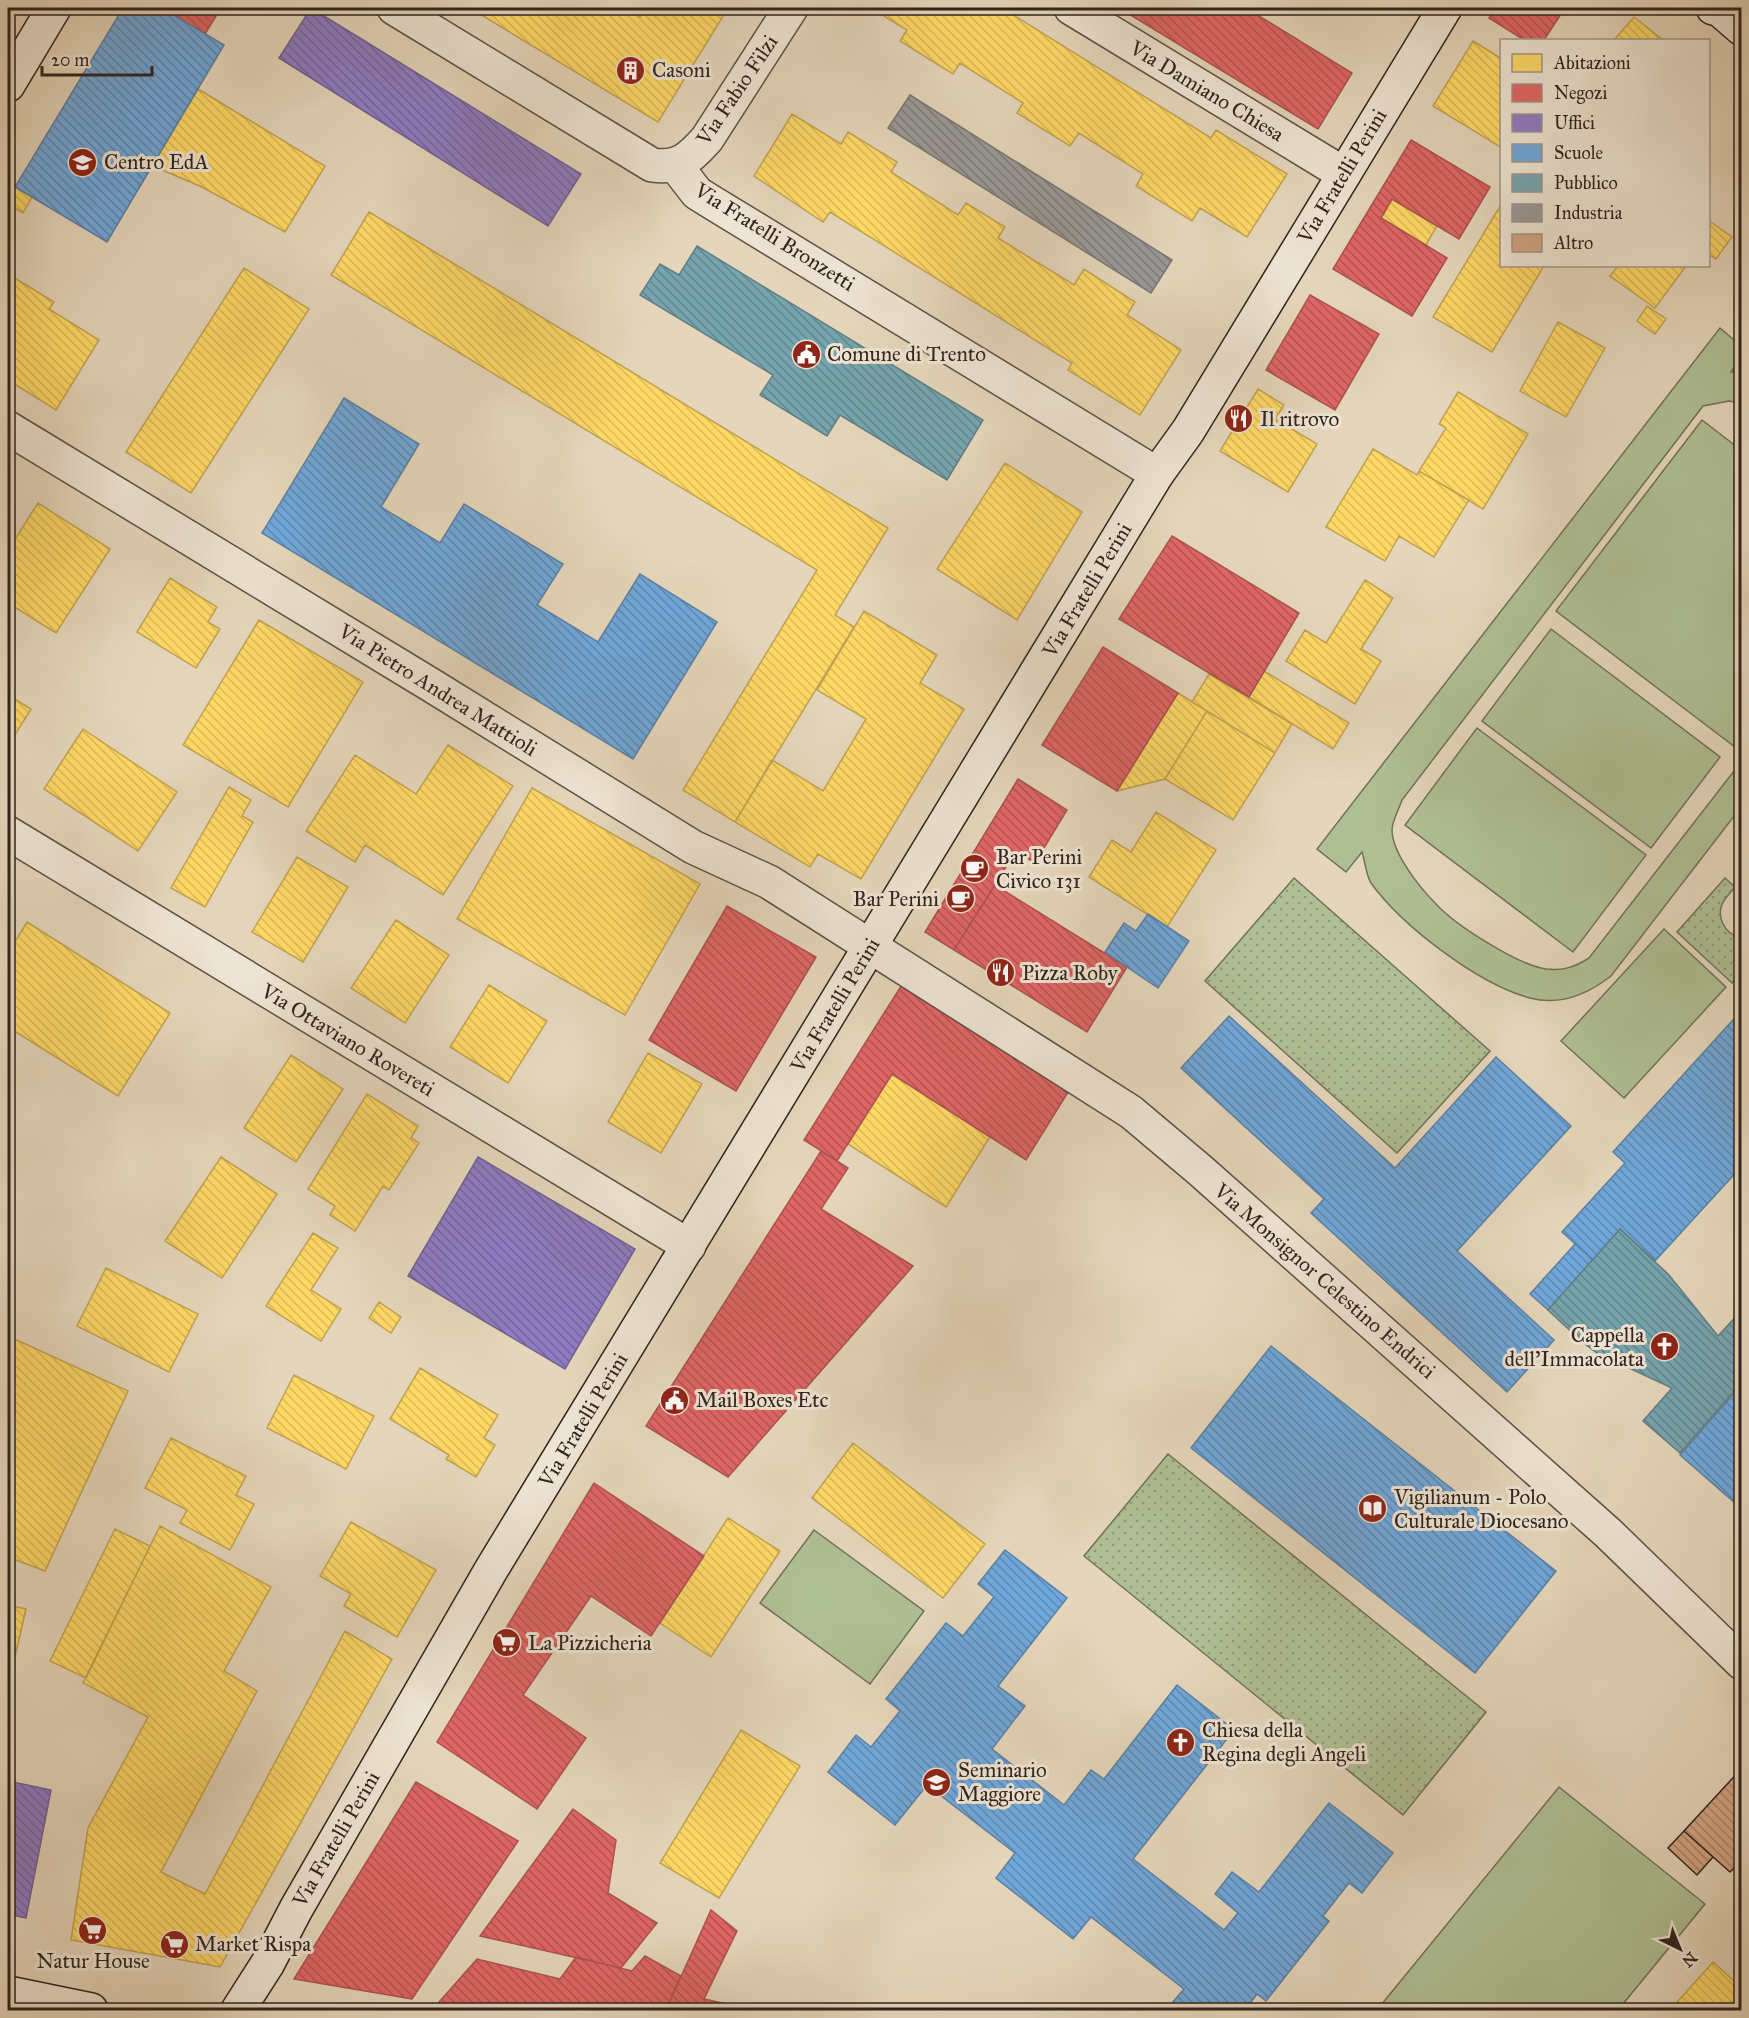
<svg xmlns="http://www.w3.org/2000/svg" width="1749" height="2018" viewBox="0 0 1749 2018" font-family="'IM FELL Great Primer',serif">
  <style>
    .grass { fill: url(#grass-dots); stroke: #707159; stroke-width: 1.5 }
    .pitch { fill: #afbf94; stroke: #707159; stroke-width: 1.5 }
    .homes { fill: url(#homes-back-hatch); stroke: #c1a250; stroke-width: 1.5 }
    .shops { fill: url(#shops-back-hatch); stroke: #ab5250; stroke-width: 1.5 }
    .offices { fill: url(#offices-back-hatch); stroke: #726192; stroke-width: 1.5 }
    .schools { fill: url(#schools-back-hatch); stroke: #5c80a3; stroke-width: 1.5 }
    .public { fill: url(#public-back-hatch); stroke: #617e84; stroke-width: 1.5 }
    .industry { fill: url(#industry-back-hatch); stroke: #7a7674; stroke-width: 1.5 }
    .building { fill: url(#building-back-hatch); stroke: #30231e; stroke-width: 1.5 }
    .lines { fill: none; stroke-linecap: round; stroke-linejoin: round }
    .street-casing { stroke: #5d5045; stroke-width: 36 }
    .secondary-casing { stroke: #30231e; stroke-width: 36 }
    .street { stroke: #eee4d3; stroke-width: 33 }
    .secondary { stroke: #eee4d3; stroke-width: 33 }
    .labels { text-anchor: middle; stroke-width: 6; stroke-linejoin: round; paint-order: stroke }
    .poi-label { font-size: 21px; fill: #30231e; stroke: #eee4d3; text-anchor: start }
    .street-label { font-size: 21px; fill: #30231e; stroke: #eee4d3 }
  </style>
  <defs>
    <pattern id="grass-dots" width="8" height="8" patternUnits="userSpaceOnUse" patternTransform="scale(1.5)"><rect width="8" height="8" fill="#afbf94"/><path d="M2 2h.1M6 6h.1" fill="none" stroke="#8f9b78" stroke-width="1.8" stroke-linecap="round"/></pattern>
    <pattern id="homes-back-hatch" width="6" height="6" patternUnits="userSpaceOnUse" patternTransform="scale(1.5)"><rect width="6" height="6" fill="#ffd966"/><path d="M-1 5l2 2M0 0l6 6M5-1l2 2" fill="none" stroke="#dbba58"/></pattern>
    <pattern id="shops-back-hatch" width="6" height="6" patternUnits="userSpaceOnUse" patternTransform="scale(1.5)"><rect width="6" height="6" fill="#e06666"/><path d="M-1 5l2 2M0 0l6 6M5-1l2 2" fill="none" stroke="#b65453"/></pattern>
    <pattern id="offices-back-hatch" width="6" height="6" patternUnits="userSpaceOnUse" patternTransform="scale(1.5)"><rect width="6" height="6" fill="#8e7cc3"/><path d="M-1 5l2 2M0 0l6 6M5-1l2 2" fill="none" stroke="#74659e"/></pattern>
    <pattern id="schools-back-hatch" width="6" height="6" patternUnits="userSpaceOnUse" patternTransform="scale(1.5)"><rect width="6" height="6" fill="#6fa8dc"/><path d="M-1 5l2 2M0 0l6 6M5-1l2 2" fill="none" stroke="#5c88b2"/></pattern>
    <pattern id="public-back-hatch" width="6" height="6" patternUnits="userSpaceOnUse" patternTransform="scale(1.5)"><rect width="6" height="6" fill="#76a5af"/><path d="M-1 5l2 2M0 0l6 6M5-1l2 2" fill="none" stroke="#61868e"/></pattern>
    <pattern id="industry-back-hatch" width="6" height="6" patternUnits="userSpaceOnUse" patternTransform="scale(1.5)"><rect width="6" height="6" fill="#999"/><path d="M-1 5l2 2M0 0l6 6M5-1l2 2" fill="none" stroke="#7d7c7c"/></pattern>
    <pattern id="building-back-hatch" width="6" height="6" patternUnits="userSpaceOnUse" patternTransform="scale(1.5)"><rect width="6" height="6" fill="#d3a583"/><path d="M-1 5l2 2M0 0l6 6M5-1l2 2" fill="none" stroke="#ac866b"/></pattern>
  </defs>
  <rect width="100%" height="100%" fill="#e5d6bb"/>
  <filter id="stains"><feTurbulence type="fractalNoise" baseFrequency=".00333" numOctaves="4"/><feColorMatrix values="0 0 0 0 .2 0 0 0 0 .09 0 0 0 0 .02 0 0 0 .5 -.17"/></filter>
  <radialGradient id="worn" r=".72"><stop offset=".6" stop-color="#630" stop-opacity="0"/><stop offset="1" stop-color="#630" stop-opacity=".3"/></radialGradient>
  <!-- grass -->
  <path class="grass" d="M1294,878L1490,1051L1397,1153L1205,981Z
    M1725,878L1735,887C1732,891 1728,895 1725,899C1714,915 1724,934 1741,938V973L1732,983L1677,932Z
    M1168,1454L1486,1712L1403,1815L1084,1556Z"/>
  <!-- pitch -->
  <path class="pitch" d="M1720,328L1741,346V358L1731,372L1741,373V403L1729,401L1703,406L1402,800C1399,809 1392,821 1392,830C1392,853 1420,888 1436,904C1455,925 1518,965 1546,969C1563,971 1575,967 1589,958L1741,762V807L1611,976C1588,994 1560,1006 1530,998C1478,984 1402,926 1371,883C1366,875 1365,861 1362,852L1346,872L1317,849Z
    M1702,420L1741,450L1742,738L1735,747L1556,611Z
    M1551,629L1720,757L1651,848L1482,721Z
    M1477,728L1646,855L1573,952L1405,825Z
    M1664,929L1726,987L1624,1098L1561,1041Z
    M814,1530L924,1611L870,1684L760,1603Z
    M1559,1787L1705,1904L1618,2010H1377Z"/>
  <!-- homes -->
  <path class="homes" d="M470,8H624L640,17L646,8H728L658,122Z
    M871,8H1002L1211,138L1216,130L1287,174L1247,237L1200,208L1192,221L1136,186L1143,174L1079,133L1070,146L1017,113L1023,103L960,63L953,74L900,41L907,30Z
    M1634,17L1663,40H1614Z
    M1473,41L1502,59V148L1433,106Z
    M198,89L325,166L285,232L200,186L152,166Z
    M792,114L841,144L848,132L897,162L891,172L958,215L966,203L1005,227L998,238L1074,285L1084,269L1135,302L1127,315L1181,350L1140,415L1068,370L1072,363L830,212L823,222L754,176Z
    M15,187L32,197L23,213L8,204V200Z
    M1392,199L1437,226L1426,245L1381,218Z
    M1502,203V266H1544L1492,352L1433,317Z
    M369,212L888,528L835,615L854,627L735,822L683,790L817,570L331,275Z
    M1708,220L1732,237L1716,259L1708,254Z
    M1618,266H1686L1655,308L1610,276Z
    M244,268L309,309L191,493L126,452Z
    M8,274L54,302L49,309L99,340L56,410L8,380Z
    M1647,306L1666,319L1655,334L1637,321Z
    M1558,322L1605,348L1566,417L1520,391Z
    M1258,389L1284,405L1275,419L1317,444L1288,492L1220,451Z
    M1458,392L1528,434L1483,509L1419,471L1446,428L1439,424Z
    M1373,449L1417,475L1419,471L1469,500L1434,557L1399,536L1385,561L1326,527Z
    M1005,463L1082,512L1017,620L937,569Z
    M38,503L110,549L56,633L8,603V550Z
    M170,578L217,607L208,622L220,629L196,668L137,632Z
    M1365,580L1393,598L1361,649L1381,661L1355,704L1286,661L1305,630L1326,643Z
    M864,611L937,655L920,683L964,709L861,879L818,854L810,867L735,822L772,760L823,791L866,719L817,690Z
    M259,620L363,682L288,807L183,745Z
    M1264,671L1349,723L1333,749L1249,697Z
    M1209,674L1292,724L1275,753L1192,702Z
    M1178,693L1207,711L1165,779L1117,791Z
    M8,695L31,709L8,746Z
    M1207,711L1275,753L1233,820L1165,779Z
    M83,729L177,792L138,851L44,789Z
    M448,745L513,786L443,895L365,845L355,862L306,831L355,755L416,794Z
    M229,787L251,800L242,816L253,822L205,907L171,888Z
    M532,788L700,884L625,1015L457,919Z
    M1156,812L1216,850L1167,927L1089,877L1112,840L1131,852Z
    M297,857L348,887L303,962L252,932Z
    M396,920L449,955L405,1023L351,988Z
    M27,922L170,1013L118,1096L8,1027V953Z
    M489,985L547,1021L508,1083L450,1047Z
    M648,1053L702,1084L661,1153L608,1122Z
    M291,1055L343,1089L296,1162L244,1128Z
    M892,1074L990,1137L946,1207L848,1144Z
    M367,1094L418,1126L411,1138L419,1143L389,1190L383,1186L355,1231L330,1215L335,1206L308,1189Z
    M221,1157L277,1194L222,1278L165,1241Z
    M313,1233L338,1248L311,1290L341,1309L321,1341L266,1306Z
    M106,1268L198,1314L169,1372L77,1326Z
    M379,1302L401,1317L391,1333L369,1318Z
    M8,1336L128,1391L45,1571L8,1557Z
    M420,1368L498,1415L484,1438L495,1445L476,1477L446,1459L449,1455L390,1419Z
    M294,1375L374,1416L346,1469L267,1428Z
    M171,1438L246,1476L236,1495L254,1504L230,1550L180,1523L187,1510L145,1488Z
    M853,1443L985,1544L943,1598L812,1498Z
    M728,1518L780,1551L711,1657L660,1623Z
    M351,1522L436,1570L397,1637L344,1606L351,1594L320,1576Z
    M160,1526L271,1587L224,1671L257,1691L161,1872L205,1894L345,1631L392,1659L220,1967L71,1940L88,1828L148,1717L83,1683Z
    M115,1529L150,1546L86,1678L50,1661Z
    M8,1605L26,1609L8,1687Z
    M741,1730L800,1766L719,1898L660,1863Z
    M1713,1962L1742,1988V2010H1670Z"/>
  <!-- shops -->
  <path class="shops" d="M162,8H221L205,34Z
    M1119,8H1246L1352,73L1318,129Z
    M1491,8H1565L1544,40H1524L1489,18L1494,10Z
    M1411,140L1490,187L1459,239L1392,199L1381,218L1447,258L1412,316L1333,269Z
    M1310,295L1379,334L1335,410L1266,370Z
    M1172,536L1299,613L1249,697L1119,619Z
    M1103,647L1178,693L1117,791L1042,745Z
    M1018,779L1067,810L1035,863L1016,851L954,950L925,932Z
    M995,885L1127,967L1087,1032L954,950Z
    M727,906L816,957L736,1091L649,1040Z
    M903,983L1070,1089L1026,1160L892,1074L837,1161L804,1140Z
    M821,1151L848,1168L821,1209L913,1266L728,1477L646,1426Z
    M594,1483L704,1556L651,1636L591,1596L523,1695L586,1738L537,1809L437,1742Z
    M416,1782L518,1841L412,1999L294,1979Z
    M573,1809L616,1840L608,1893L657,1923L621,1968L480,1936Z
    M711,1910L737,1931L704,1999L754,2010H666Z
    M645,1956L681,1976L666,2010H432L477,1959L560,1979L576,1957L632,1971Z"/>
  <!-- offices -->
  <path class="offices" d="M311,8L581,174L548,226L279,58Z
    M478,1157L635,1249L565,1369L408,1276Z
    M8,1781L51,1790L26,1918L8,1914Z"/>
  <!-- schools -->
  <path class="schools" d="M123,8H162L224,45L107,242L15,187Z
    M344,398L419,444L381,507L440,543L464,504L563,564L537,605L598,642L640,574L717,622L633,759L262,533Z
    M1148,914L1189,941L1158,988L1105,952L1124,923L1136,931Z
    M1742,1010V1166L1655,1261L1620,1229L1593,1260L1562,1232L1625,1163L1613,1152Z
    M1229,1016L1395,1168L1496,1057L1571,1126L1457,1251L1554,1340L1507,1392L1311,1213L1324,1199L1181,1068Z
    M1575,1244L1593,1260L1548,1310L1530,1294Z
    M1271,1346L1556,1571L1475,1673L1191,1448Z
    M1742,1384V1509L1680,1455Z
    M1005,1550L1067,1598L998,1686L1025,1706L992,1749L1064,1805L1091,1770L1104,1779L1177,1685L1234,1730L1133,1859L1224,1930L1238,1913L1215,1894L1232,1872L1259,1892L1329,1803L1393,1853L1362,1893L1349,1883L1323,1916L1329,1921L1266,2001L1257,1994L1245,2010H1166L1184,1989L1091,1917L1073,1939L996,1878L1015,1853L927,1785L895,1825L828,1772L856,1735L871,1747L900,1711L886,1699L946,1623L963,1636L994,1597L978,1584Z"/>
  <!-- public -->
  <path class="public" d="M697,246L983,420L947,480L840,415L827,436L760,395L773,375L640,295L660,264L679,275Z
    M1620,1229L1669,1275L1718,1336L1742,1310V1382L1680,1453L1643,1421L1672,1388L1597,1353L1581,1341L1548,1310Z"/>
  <!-- industry -->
  <path class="industry" d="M910,95L1172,260L1151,293L888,128Z"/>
  <!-- building -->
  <path class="building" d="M1742,1768V1860L1730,1872L1684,1831Z
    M1684,1831L1713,1857L1697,1875L1668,1848Z"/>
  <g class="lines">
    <defs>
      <path id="street" d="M394,8L652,165C679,169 690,158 707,139L791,8
        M1071,8L1344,174
        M676,166L697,193L713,203L1157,474
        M8,428L431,685L693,847L769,882L1131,1112L1201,1171L1608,1533L1742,1663
        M8,833L689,1246"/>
      <path id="secondary" d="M1713,8L1720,10L1742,29
        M8,85L54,8
        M8,1993L91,2010
        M238,2010L268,1963L296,1909L491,1570L1157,474L1188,431L1445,8"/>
    </defs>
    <!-- street casing -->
    <use href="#street" class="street-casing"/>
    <!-- secondary casing -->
    <use href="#secondary" class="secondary-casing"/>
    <!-- street -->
    <use href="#street" class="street"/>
    <!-- secondary -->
    <use href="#secondary" class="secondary"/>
  </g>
  <!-- icons -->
  <defs>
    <symbol id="building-disc" viewBox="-11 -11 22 22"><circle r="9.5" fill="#8f2418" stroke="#eee4d3"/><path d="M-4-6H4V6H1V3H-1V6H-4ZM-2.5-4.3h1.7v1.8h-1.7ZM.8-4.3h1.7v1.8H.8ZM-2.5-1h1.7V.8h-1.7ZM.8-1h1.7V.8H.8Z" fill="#fff"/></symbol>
    <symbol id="school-disc" viewBox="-11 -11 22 22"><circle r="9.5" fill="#8f2418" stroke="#eee4d3"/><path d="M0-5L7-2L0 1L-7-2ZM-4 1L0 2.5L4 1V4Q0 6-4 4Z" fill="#fff"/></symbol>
    <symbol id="civic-disc" viewBox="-11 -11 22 22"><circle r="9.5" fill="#8f2418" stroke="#eee4d3"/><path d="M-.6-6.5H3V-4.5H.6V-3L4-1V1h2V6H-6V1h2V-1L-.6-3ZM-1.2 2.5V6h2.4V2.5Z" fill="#fff"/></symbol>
    <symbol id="restaurant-disc" viewBox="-11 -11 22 22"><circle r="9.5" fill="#8f2418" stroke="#eee4d3"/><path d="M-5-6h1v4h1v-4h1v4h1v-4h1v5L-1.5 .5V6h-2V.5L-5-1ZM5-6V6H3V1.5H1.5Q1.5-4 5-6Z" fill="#fff"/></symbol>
    <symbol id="cafe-disc" viewBox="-11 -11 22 22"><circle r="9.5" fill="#8f2418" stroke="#eee4d3"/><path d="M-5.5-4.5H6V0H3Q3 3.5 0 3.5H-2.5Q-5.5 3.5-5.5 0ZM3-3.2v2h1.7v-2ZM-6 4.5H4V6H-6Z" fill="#fff"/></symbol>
    <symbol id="church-disc" viewBox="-11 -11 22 22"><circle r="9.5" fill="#8f2418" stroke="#eee4d3"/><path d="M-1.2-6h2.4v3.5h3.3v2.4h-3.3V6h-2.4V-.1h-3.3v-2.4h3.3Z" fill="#fff"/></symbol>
    <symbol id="library-disc" viewBox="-11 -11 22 22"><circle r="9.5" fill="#8f2418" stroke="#eee4d3"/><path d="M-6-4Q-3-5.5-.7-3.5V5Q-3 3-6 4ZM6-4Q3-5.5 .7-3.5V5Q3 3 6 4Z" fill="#fff"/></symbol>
    <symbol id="supermarket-disc" viewBox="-11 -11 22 22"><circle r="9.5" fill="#8f2418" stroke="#eee4d3"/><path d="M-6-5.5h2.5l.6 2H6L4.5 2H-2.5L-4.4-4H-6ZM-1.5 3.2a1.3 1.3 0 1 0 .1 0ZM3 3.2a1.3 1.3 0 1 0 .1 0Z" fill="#fff"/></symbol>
    <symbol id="university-disc" viewBox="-11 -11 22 22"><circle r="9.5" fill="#8f2418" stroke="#eee4d3"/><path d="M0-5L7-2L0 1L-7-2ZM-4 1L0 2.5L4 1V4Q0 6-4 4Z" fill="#fff"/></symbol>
  </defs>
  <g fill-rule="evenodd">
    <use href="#building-disc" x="614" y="54" width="33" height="33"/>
    <use href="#school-disc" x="66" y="146" width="33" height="33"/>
    <use href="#civic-disc" x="790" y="338" width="33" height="33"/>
    <use href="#restaurant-disc" x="1222" y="402" width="33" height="33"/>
    <use href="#cafe-disc" x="958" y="852" width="33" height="33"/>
    <use href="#cafe-disc" x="944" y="882" width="33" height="33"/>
    <use href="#restaurant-disc" x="984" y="956" width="33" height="33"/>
    <use href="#church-disc" x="1648" y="1330" width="33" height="33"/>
    <use href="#civic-disc" x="658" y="1384" width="33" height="33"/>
    <use href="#library-disc" x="1356" y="1492" width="33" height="33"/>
    <use href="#supermarket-disc" x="490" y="1626" width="33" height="33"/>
    <use href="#church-disc" x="1164" y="1726" width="33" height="33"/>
    <use href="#university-disc" x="920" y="1766" width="33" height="33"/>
    <use href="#supermarket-disc" x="76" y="1914" width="33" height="33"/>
    <use href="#supermarket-disc" x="158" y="1928" width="33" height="33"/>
  </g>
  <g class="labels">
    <!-- poi labels -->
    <g class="poi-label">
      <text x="652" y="77">Casoni</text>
      <text x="104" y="169">Centro EdA</text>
      <text x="827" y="361">Comune di Trento</text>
      <text x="1260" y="426">Il ritrovo</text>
      <text x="996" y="864">Bar Perini<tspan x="996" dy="24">Civico 131</tspan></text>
      <text x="939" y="906" text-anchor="end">Bar Perini</text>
      <text x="1022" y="980">Pizza Roby</text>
      <text x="1644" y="1342" text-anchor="end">Cappella<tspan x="1644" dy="24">dell'Immacolata</tspan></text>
      <text x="696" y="1407">Mail Boxes Etc</text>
      <text x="1394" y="1504">Vigilianum - Polo<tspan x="1394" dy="24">Culturale Diocesano</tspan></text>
      <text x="528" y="1650">La Pizzicheria</text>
      <text x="1202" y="1737">Chiesa della<tspan x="1202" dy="24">Regina degli Angeli</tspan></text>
      <text x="958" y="1777">Seminario<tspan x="958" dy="24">Maggiore</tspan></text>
      <text x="195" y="1951">Market Rispa</text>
      <text x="93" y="1968" text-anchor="middle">Natur House</text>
    </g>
    <!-- street labels -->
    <g class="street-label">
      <text transform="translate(737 90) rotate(-56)" y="7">Via Fabio Filzi</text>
      <text transform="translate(1207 91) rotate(31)" y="7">Via Damiano Chiesa</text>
      <text transform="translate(1342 176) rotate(-59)" y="7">Via Fratelli Perini</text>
      <text transform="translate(775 237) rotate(32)" y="7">Via Fratelli Bronzetti</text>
      <text transform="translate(1087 590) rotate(-59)" y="7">Via Fratelli Perini</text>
      <text transform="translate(438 690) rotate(32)" y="7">Via Pietro Andrea Mattioli</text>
      <text transform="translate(835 1005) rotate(-59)" y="7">Via Fratelli Perini</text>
      <text transform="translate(348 1040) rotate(31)" y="7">Via Ottaviano Rovereti</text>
      <text transform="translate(1325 1281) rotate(41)" y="7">Via Monsignor Celestino Endrici</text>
      <text transform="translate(583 1420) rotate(-59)" y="7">Via Fratelli Perini</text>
      <text transform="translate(336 1839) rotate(-60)" y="7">Via Fratelli Perini</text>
    </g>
  </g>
  <!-- margin -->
  <rect width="1749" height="2018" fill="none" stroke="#e5d6bb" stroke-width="30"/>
  <rect x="9" y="9" width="1731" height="2000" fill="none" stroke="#30231e" stroke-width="3"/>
  <rect x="15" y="15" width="1719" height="1988" fill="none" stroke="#30231e" stroke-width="1.5"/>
  <!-- legend -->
  <rect x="1500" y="39" width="210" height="228" fill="#eee4d3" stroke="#a2978b" stroke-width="1.5"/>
  <rect x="1512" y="54" width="30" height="18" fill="#ffd966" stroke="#a2978b" stroke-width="1.5"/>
  <text x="1554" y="69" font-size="18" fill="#30231e">Abitazioni</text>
  <rect x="1512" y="84" width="30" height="18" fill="#e06666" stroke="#a2978b" stroke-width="1.5"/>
  <text x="1554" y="99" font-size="18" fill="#30231e">Negozi</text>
  <rect x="1512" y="114" width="30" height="18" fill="#8e7cc3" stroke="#a2978b" stroke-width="1.5"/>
  <text x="1554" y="129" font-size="18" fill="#30231e">Uffici</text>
  <rect x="1512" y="144" width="30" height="18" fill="#6fa8dc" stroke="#a2978b" stroke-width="1.5"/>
  <text x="1554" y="159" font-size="18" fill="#30231e">Scuole</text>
  <rect x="1512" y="174" width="30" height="18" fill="#76a5af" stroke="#a2978b" stroke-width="1.5"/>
  <text x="1554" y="189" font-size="18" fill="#30231e">Pubblico</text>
  <rect x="1512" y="204" width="30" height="18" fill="#999999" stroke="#a2978b" stroke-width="1.5"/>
  <text x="1554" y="219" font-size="18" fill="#30231e">Industria</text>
  <rect x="1512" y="234" width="30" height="18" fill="#d3a583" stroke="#a2978b" stroke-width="1.5"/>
  <text x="1554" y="249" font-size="18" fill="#30231e">Altro</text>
  <!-- north arrow -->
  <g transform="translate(1680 1949) rotate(137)" stroke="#eee4d3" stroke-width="4.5" paint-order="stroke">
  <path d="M0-4.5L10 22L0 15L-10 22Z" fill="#30231e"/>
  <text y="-9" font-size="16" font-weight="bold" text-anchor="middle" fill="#30231e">N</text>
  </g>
  <!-- scale -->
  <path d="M42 66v9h110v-9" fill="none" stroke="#30231e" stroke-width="3"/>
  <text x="51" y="66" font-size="18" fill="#30231e" stroke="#eee4d3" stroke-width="4.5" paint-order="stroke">20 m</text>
  <rect width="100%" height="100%" filter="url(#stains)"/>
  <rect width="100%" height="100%" fill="url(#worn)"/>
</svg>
